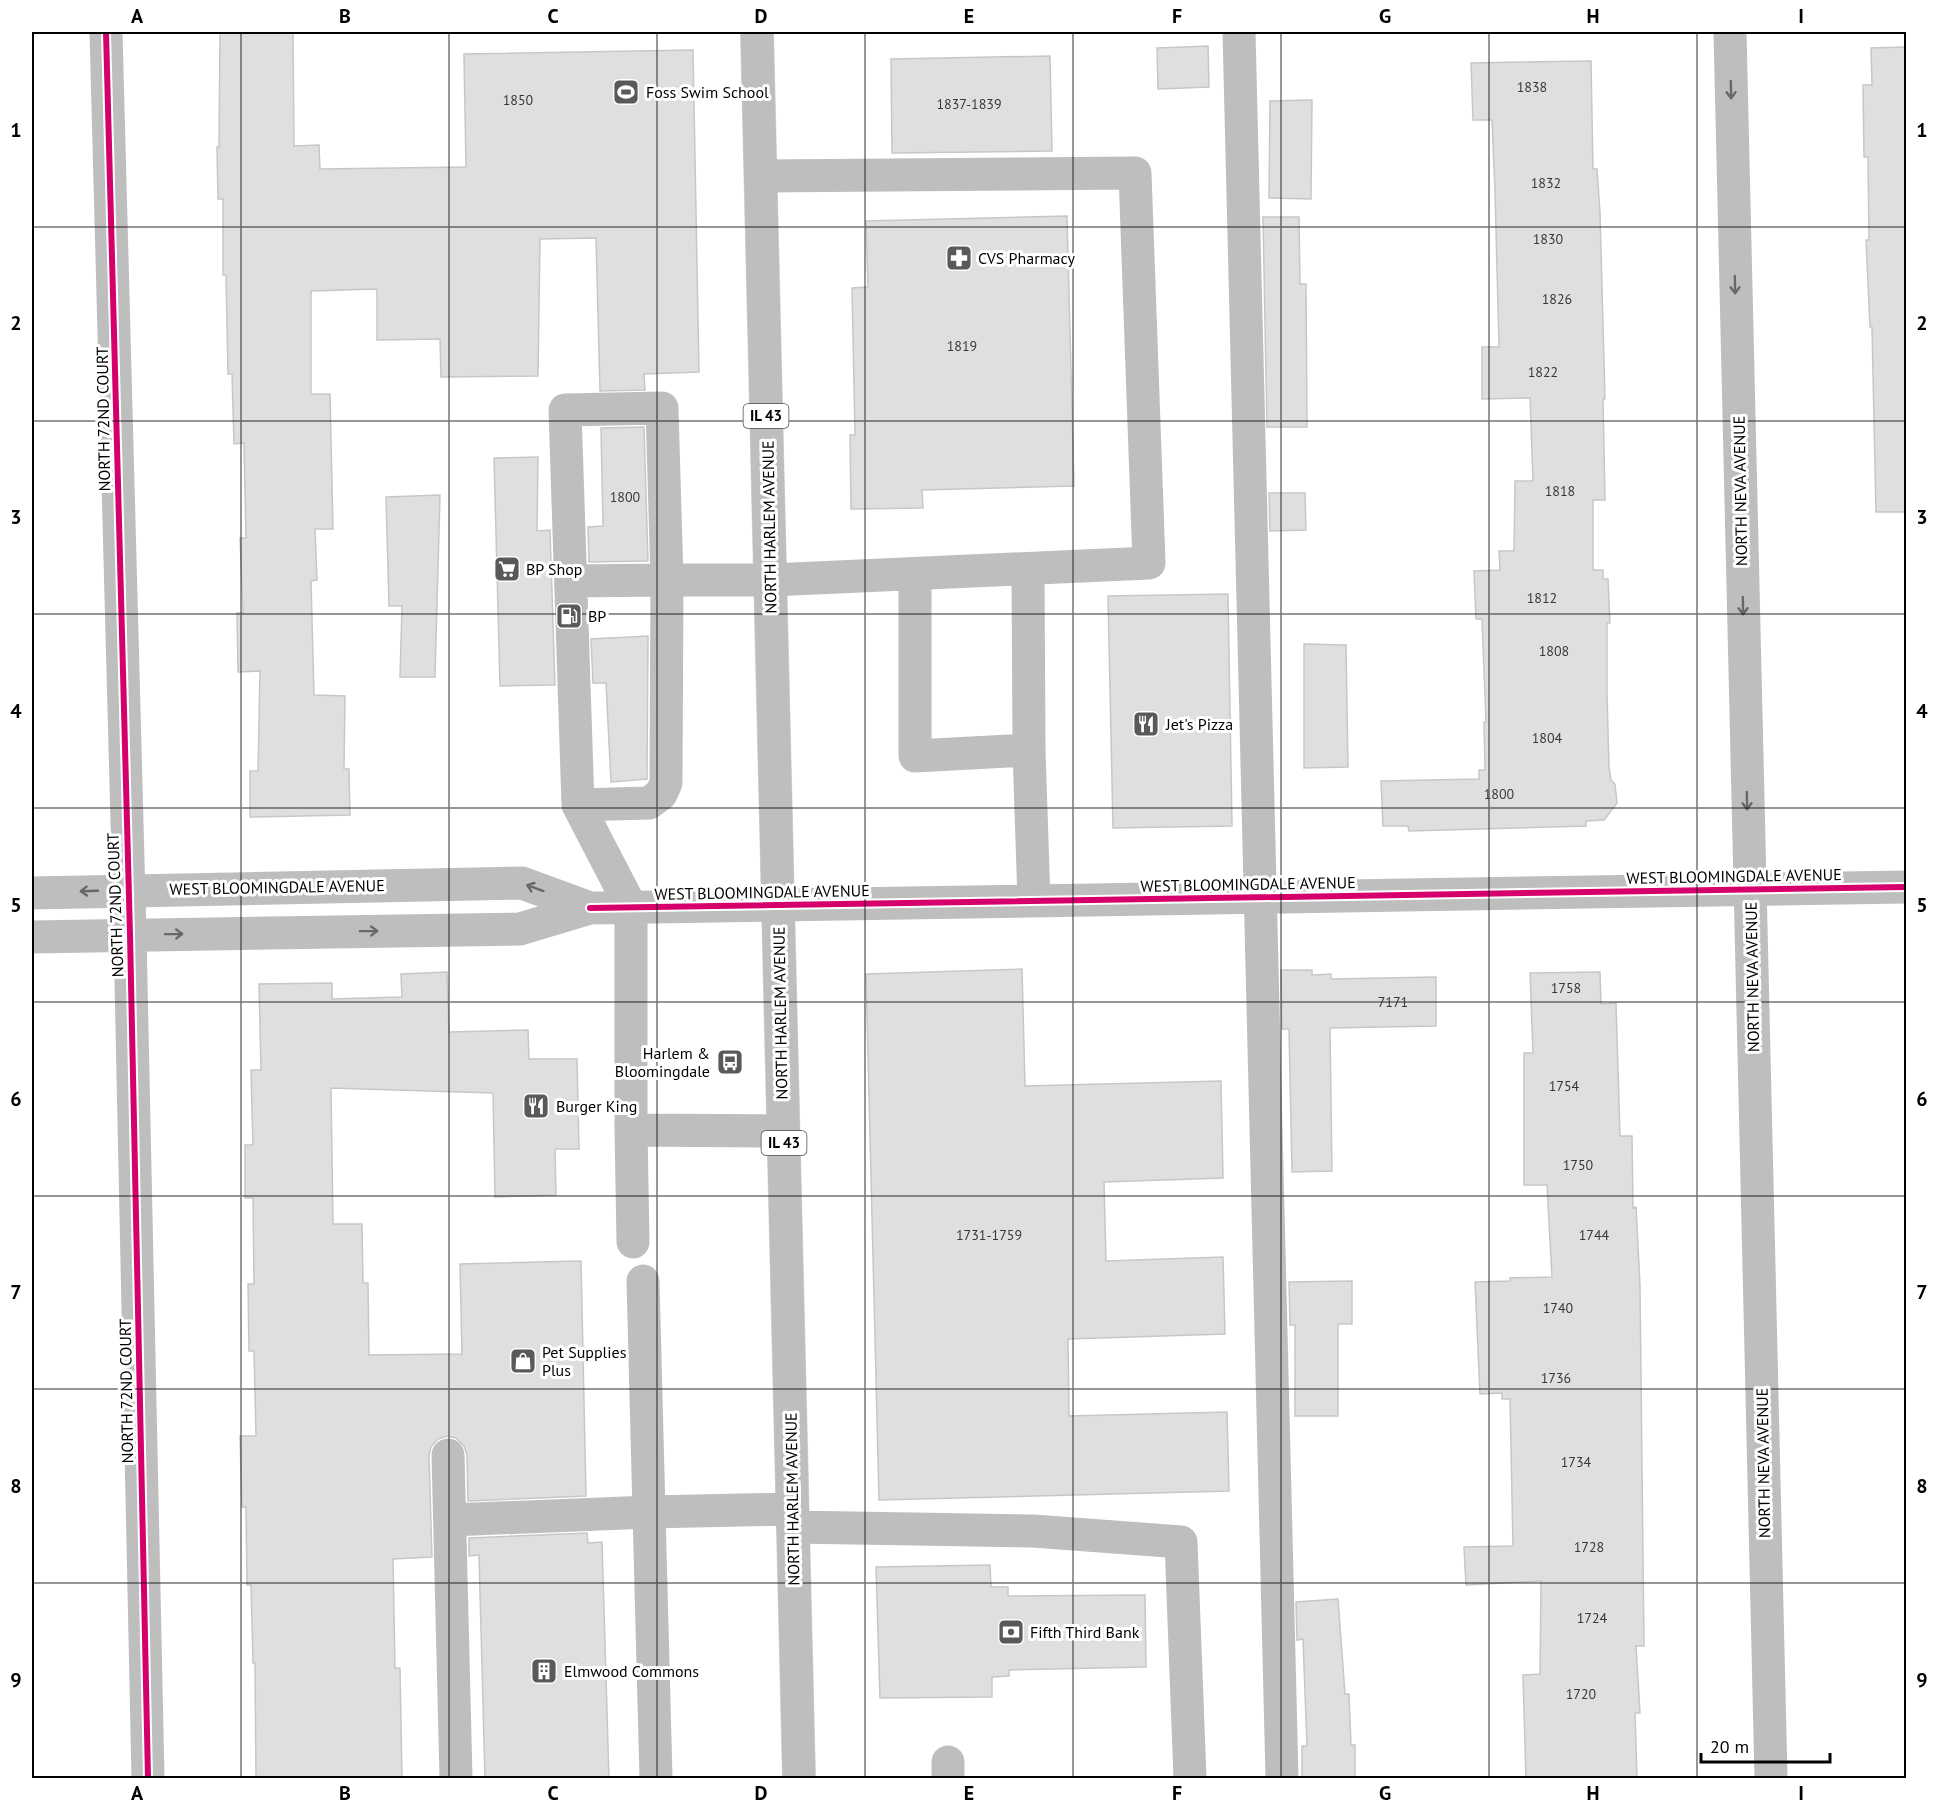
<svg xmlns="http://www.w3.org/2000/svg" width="1938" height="1810" viewBox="0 0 1938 1810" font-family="'PT Sans',sans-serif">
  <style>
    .building { fill: #dfdfdf; stroke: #c7c7c7; stroke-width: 1.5 }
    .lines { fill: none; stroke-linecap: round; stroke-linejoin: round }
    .major-casing { stroke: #dbdbdb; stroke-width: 34 }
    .minor { stroke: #bebebe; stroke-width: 33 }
    .major { stroke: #bebebe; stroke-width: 33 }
    .cycleway-casing { stroke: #fff; stroke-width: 10 }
    .cycleway { stroke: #d6006c; stroke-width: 6 }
    .oneway { stroke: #686868 }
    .grid { fill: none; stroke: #000; stroke-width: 1.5; stroke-opacity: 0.55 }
    .labels { text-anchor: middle; stroke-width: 6; stroke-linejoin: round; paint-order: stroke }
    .number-label { font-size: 14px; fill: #383838 }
    .shield { fill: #fff; stroke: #4c4c4c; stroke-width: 1.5 }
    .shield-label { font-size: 15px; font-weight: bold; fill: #000 }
    .poi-label { font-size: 16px; fill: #000; stroke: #fff; text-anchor: start }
    .street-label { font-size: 16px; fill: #000; stroke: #fff }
    .neatline { fill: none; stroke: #000; stroke-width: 2 }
    .grid-label { font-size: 20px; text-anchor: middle; font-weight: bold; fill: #000 }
  </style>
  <rect width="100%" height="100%" fill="#fff"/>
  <!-- building -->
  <path class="building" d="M220,32H293L294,146L319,145L320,169L466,167L464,54L693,50L699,372L644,374L645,390L600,391L596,238L540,239L538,376L441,377L440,339L377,340V289L311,291V394H330L333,529H315L317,580L311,581L314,695L345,696L344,769H349L350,815L250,817V771H258L260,671L238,672L237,613H243L240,538H246L244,443L234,444L232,374H228L226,275H223V199H218L217,147H219Z
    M1208,46L1209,87L1158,89L1157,48Z
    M1906,47V512H1876L1872,327H1870L1866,240H1869L1868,157H1864L1863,85H1872L1871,48Z
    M1050,56L1052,151L892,153L891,59Z
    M1591,61L1593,169H1597L1600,213L1605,399H1603L1605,500H1593V570H1603V579H1608L1610,623H1607V694L1609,767L1611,780L1615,784L1617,803L1604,820L1586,821V826L1409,831L1408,826H1383L1381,781L1479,779V770H1485L1484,722H1486L1482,619H1476L1474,571L1500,570L1499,551H1514L1515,481H1533L1530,398L1482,399V347H1499L1495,191L1492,120H1473L1471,63Z
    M1312,100L1311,199L1269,198L1270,101Z
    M1067,216L1074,486L922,490L923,508L851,509L850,435H855L852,288L868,287L866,221Z
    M1263,217H1299L1300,284H1306L1307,427H1267Z
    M644,427L648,561L589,562L588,527L603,526L601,428Z
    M538,457L537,531L550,530L555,685L500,686L494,458Z
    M1269,493H1305L1306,530L1270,531Z
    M440,495L435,677H400L402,606H389L386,497Z
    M1228,594L1232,826L1113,828L1108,596Z
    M648,636L647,779L611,782L606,683H593L591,639Z
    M1304,644L1346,645L1348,767L1304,768Z
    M1022,969L1025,1086L1221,1081L1223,1178L1104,1182L1106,1261L1223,1257L1225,1334L1068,1339L1069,1416L1227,1412L1229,1491L879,1500L866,974Z
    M1281,970H1312V975L1331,974V979L1436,977V1026L1330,1028L1332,1171L1292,1172L1289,1029H1282Z
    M447,972L449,1032L528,1030L529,1059H577L579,1149H555L556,1195L495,1197L493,1093L331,1088L333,1224H362L363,1283H368L369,1355L462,1354L460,1264L581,1261L586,1496L468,1501L467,1455L464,1446L456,1438L447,1436L438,1439L431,1447L429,1455L432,1557L393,1559L395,1668H400L402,1779H256L255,1663H253L251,1585H247L246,1507H242L240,1436H256L254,1351H249L248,1284H254L253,1198H245V1145H253L251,1070H261L259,984L332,983V999L402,997L401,974Z
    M1600,972L1601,1004L1616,1003L1620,1136H1632L1633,1208L1636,1207L1640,1286L1644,1646H1636L1640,1713H1635L1637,1779H1526L1523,1675L1540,1674L1541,1581L1466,1585L1464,1547L1513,1546L1510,1399H1502V1393L1480,1394L1475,1282L1510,1281V1278L1552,1277L1547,1185H1524V1053H1533L1530,973Z
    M1352,1281V1324H1338V1416H1295V1325H1290L1289,1282Z
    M587,1533L588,1543L602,1542L609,1779H485L479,1555L469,1556V1538Z
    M990,1565L991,1587H1008V1596L1145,1595L1146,1667L1009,1670V1676L992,1677V1697L880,1698L876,1567Z
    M1338,1599L1345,1694H1349L1351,1745H1355V1779H1302V1746H1307L1303,1639L1297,1640L1296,1602Z"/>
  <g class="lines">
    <defs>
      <path id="major" d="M757,32L799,1778"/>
    </defs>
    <!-- major casing -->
    <use href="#major" class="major-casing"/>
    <!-- minor -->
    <path class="minor" d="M106,32L130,935L148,1778
      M1239,32L1282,1778
      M1730,32L1771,1778
      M915,574V756L1029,750L1028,569
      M571,581L667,580L666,783L661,794L649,803L578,805
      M1029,750L1034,901
      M32,893L522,883L590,908
      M32,937L520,929L590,908L1906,887
      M631,1130V907L578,805L565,410L662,408L667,580H771L1149,563L1135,173L761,176
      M633,1242L631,1130L783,1131
      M643,1281L649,1512L792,1509
      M448,1455L456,1778
      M450,1520L649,1512L656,1778
      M793,1527L1033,1531L1181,1542L1190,1778
      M948,1762V1778"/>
    <!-- major -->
    <use href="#major" class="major"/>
    <defs>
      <path id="cycleway" d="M106,32L130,935L148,1778
        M590,908L1906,887"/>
    </defs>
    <!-- cycleway casing -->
    <use href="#cycleway" class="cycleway-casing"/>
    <!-- cycleway -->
    <use href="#cycleway" class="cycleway"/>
  </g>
  <!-- one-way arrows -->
  <defs><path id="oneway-shaft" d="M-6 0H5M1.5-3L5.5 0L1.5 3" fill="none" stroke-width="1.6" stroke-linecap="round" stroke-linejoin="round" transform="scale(1.5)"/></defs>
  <g class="oneway">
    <use href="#oneway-shaft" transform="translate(1731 90) rotate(89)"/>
    <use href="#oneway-shaft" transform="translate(1735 285) rotate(89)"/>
    <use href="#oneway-shaft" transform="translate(1743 606) rotate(89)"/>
    <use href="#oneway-shaft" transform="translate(1747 801) rotate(89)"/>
    <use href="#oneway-shaft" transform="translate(535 888) rotate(-160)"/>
    <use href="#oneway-shaft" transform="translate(89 891) rotate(178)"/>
    <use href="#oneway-shaft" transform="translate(369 931) rotate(-1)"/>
    <use href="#oneway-shaft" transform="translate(174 934) rotate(-1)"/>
  </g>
  <!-- grid -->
  <path class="grid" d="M241,32V1778M449,32V1778M657,32V1778M865,32V1778M1073,32V1778M1281,32V1778M1489,32V1778M1697,32V1778M32,227H1906M32,421H1906M32,614H1906M32,808H1906M32,1002H1906M32,1196H1906M32,1389H1906M32,1583H1906"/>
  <!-- icons -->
  <defs>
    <symbol id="stadium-square" viewBox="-11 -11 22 22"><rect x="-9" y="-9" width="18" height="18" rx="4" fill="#595959" stroke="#fff"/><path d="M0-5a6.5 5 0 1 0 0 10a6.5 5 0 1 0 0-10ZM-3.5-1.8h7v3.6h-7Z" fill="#fff"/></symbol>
    <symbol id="pharmacy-square" viewBox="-11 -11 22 22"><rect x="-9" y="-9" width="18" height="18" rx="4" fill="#595959" stroke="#fff"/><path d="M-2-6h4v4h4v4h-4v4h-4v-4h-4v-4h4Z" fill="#fff"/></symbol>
    <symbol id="supermarket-square" viewBox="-11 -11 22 22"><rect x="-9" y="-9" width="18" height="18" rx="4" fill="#595959" stroke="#fff"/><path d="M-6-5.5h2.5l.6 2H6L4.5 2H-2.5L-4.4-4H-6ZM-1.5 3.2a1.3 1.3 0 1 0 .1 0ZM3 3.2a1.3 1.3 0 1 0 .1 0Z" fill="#fff"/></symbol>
    <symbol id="fuel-square" viewBox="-11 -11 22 22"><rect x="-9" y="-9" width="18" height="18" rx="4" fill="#595959" stroke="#fff"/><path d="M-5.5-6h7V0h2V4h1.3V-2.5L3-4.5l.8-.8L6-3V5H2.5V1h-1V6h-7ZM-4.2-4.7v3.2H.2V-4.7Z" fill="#fff"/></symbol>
    <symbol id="restaurant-square" viewBox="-11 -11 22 22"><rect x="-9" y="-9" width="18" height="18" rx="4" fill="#595959" stroke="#fff"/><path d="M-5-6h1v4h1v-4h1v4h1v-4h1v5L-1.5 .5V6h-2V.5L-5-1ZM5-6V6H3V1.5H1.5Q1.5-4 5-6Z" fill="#fff"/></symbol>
    <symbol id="bus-square" viewBox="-11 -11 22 22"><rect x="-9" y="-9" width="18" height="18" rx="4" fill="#595959" stroke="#fff"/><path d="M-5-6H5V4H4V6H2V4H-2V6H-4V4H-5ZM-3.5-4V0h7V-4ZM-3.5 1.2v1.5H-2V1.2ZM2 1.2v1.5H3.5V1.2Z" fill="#fff"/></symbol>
    <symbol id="shop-square" viewBox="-11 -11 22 22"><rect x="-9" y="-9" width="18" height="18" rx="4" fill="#595959" stroke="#fff"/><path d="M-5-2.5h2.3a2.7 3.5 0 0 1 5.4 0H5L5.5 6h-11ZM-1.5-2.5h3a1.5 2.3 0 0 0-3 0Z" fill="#fff"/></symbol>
    <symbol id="bank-square" viewBox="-11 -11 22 22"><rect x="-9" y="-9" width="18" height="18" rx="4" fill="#595959" stroke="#fff"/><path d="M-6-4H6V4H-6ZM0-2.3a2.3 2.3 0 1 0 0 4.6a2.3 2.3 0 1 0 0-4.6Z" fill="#fff"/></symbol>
    <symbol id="building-square" viewBox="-11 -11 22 22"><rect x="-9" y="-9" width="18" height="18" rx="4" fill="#595959" stroke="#fff"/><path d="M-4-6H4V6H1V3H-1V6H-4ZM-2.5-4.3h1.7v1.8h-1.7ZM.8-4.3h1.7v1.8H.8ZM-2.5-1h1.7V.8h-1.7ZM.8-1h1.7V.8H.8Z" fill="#fff"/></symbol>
  </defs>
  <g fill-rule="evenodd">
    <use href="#stadium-square" x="611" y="77" width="30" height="30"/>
    <use href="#pharmacy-square" x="944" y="243" width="30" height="30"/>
    <use href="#supermarket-square" x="492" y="554" width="30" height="30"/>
    <use href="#fuel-square" x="554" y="601" width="30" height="30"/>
    <use href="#restaurant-square" x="1131" y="709" width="30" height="30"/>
    <use href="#bus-square" x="715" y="1047" width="30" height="30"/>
    <use href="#restaurant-square" x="521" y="1091" width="30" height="30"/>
    <use href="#shop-square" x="508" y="1346" width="30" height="30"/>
    <use href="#bank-square" x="996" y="1617" width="30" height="30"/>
    <use href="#building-square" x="529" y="1656" width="30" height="30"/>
  </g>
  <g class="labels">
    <!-- number labels -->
    <g class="number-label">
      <text x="1532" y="92">1838</text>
      <text x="518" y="105">1850</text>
      <text x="969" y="109">1837-1839</text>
      <text x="1546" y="188">1832</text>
      <text x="1548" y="244">1830</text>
      <text x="1557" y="304">1826</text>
      <text x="962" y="351">1819</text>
      <text x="1543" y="377">1822</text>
      <text x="1560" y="496">1818</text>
      <text x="625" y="502">1800</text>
      <text x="1542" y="603">1812</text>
      <text x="1554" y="656">1808</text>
      <text x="1547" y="743">1804</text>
      <text x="1499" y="799">1800</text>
      <text x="1566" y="993">1758</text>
      <text x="1393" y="1007">7171</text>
      <text x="1564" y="1091">1754</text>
      <text x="1578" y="1170">1750</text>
      <text x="989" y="1240">1731-1759</text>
      <text x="1594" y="1240">1744</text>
      <text x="1558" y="1313">1740</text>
      <text x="1556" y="1383">1736</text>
      <text x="1576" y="1467">1734</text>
      <text x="1589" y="1552">1728</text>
      <text x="1592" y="1623">1724</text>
      <text x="1581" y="1699">1720</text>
    </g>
    <!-- shield labels -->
    <g class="shield">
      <rect x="743.5" y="404" width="45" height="24" rx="4.5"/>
      <rect x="761.5" y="1131" width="45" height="24" rx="4.5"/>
    </g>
    <g class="shield-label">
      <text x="766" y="421">IL 43</text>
      <text x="784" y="1148">IL 43</text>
    </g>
    <!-- poi labels -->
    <g class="poi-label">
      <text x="646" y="98">Foss Swim School</text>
      <text x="978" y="264">CVS Pharmacy</text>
      <text x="526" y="575">BP Shop</text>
      <text x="588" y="622">BP</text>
      <text x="1166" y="730">Jet's Pizza</text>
      <text x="710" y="1059" text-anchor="end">Harlem &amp;<tspan x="710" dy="18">Bloomingdale</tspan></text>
      <text x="556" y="1112">Burger King</text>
      <text x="542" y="1358">Pet Supplies<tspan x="542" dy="18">Plus</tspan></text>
      <text x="1030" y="1638">Fifth Third Bank</text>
      <text x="564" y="1677">Elmwood Commons</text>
    </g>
    <!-- street labels -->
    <g class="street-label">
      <text transform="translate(103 419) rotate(-91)" y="6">NORTH 72ND COURT</text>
      <text transform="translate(1740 491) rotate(-91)" y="6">NORTH NEVA AVENUE</text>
      <text transform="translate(769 527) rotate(-91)" y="6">NORTH HARLEM AVENUE</text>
      <text transform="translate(1734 876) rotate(-1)" y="6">WEST BLOOMINGDALE AVENUE</text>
      <text transform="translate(1248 884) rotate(-1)" y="6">WEST BLOOMINGDALE AVENUE</text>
      <text transform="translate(277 887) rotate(-1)" y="6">WEST BLOOMINGDALE AVENUE</text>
      <text transform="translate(762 892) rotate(-1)" y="6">WEST BLOOMINGDALE AVENUE</text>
      <text transform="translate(115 905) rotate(-92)" y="6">NORTH 72ND COURT</text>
      <text transform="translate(1752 977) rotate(-91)" y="6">NORTH NEVA AVENUE</text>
      <text transform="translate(780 1013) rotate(-91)" y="6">NORTH HARLEM AVENUE</text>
      <text transform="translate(126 1391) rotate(-91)" y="6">NORTH 72ND COURT</text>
      <text transform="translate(1763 1463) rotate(-91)" y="6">NORTH NEVA AVENUE</text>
      <text transform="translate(792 1499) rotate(-91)" y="6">NORTH HARLEM AVENUE</text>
    </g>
  </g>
  <!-- border -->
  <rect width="1938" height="1810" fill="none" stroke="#ffffff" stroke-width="66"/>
  <!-- scale -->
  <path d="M1701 1753v9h129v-9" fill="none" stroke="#000000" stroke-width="3"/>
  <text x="1710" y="1753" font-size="18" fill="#000000" stroke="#ffffff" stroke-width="4.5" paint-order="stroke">20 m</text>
  <rect x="33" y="33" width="1872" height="1744" class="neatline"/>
  <g class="grid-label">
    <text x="137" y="23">A</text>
    <text x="345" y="23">B</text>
    <text x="553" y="23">C</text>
    <text x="761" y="23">D</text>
    <text x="969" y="23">E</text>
    <text x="1177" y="23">F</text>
    <text x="1385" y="23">G</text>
    <text x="1593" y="23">H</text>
    <text x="1801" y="23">I</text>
    <text x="16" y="137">1</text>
    <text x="1922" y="137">1</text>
    <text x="16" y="330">2</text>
    <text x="1922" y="330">2</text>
    <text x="16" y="524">3</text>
    <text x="1922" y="524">3</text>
    <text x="16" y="718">4</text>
    <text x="1922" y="718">4</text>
    <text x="16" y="912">5</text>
    <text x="1922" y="912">5</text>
    <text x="16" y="1106">6</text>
    <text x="1922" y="1106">6</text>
    <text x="16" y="1299">7</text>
    <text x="1922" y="1299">7</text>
    <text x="16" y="1493">8</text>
    <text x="1922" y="1493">8</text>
    <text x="16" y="1687">9</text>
    <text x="1922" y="1687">9</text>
    <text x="137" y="1800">A</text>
    <text x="345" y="1800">B</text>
    <text x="553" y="1800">C</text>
    <text x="761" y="1800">D</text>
    <text x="969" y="1800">E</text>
    <text x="1177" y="1800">F</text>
    <text x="1385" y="1800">G</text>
    <text x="1593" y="1800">H</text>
    <text x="1801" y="1800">I</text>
  </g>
</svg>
